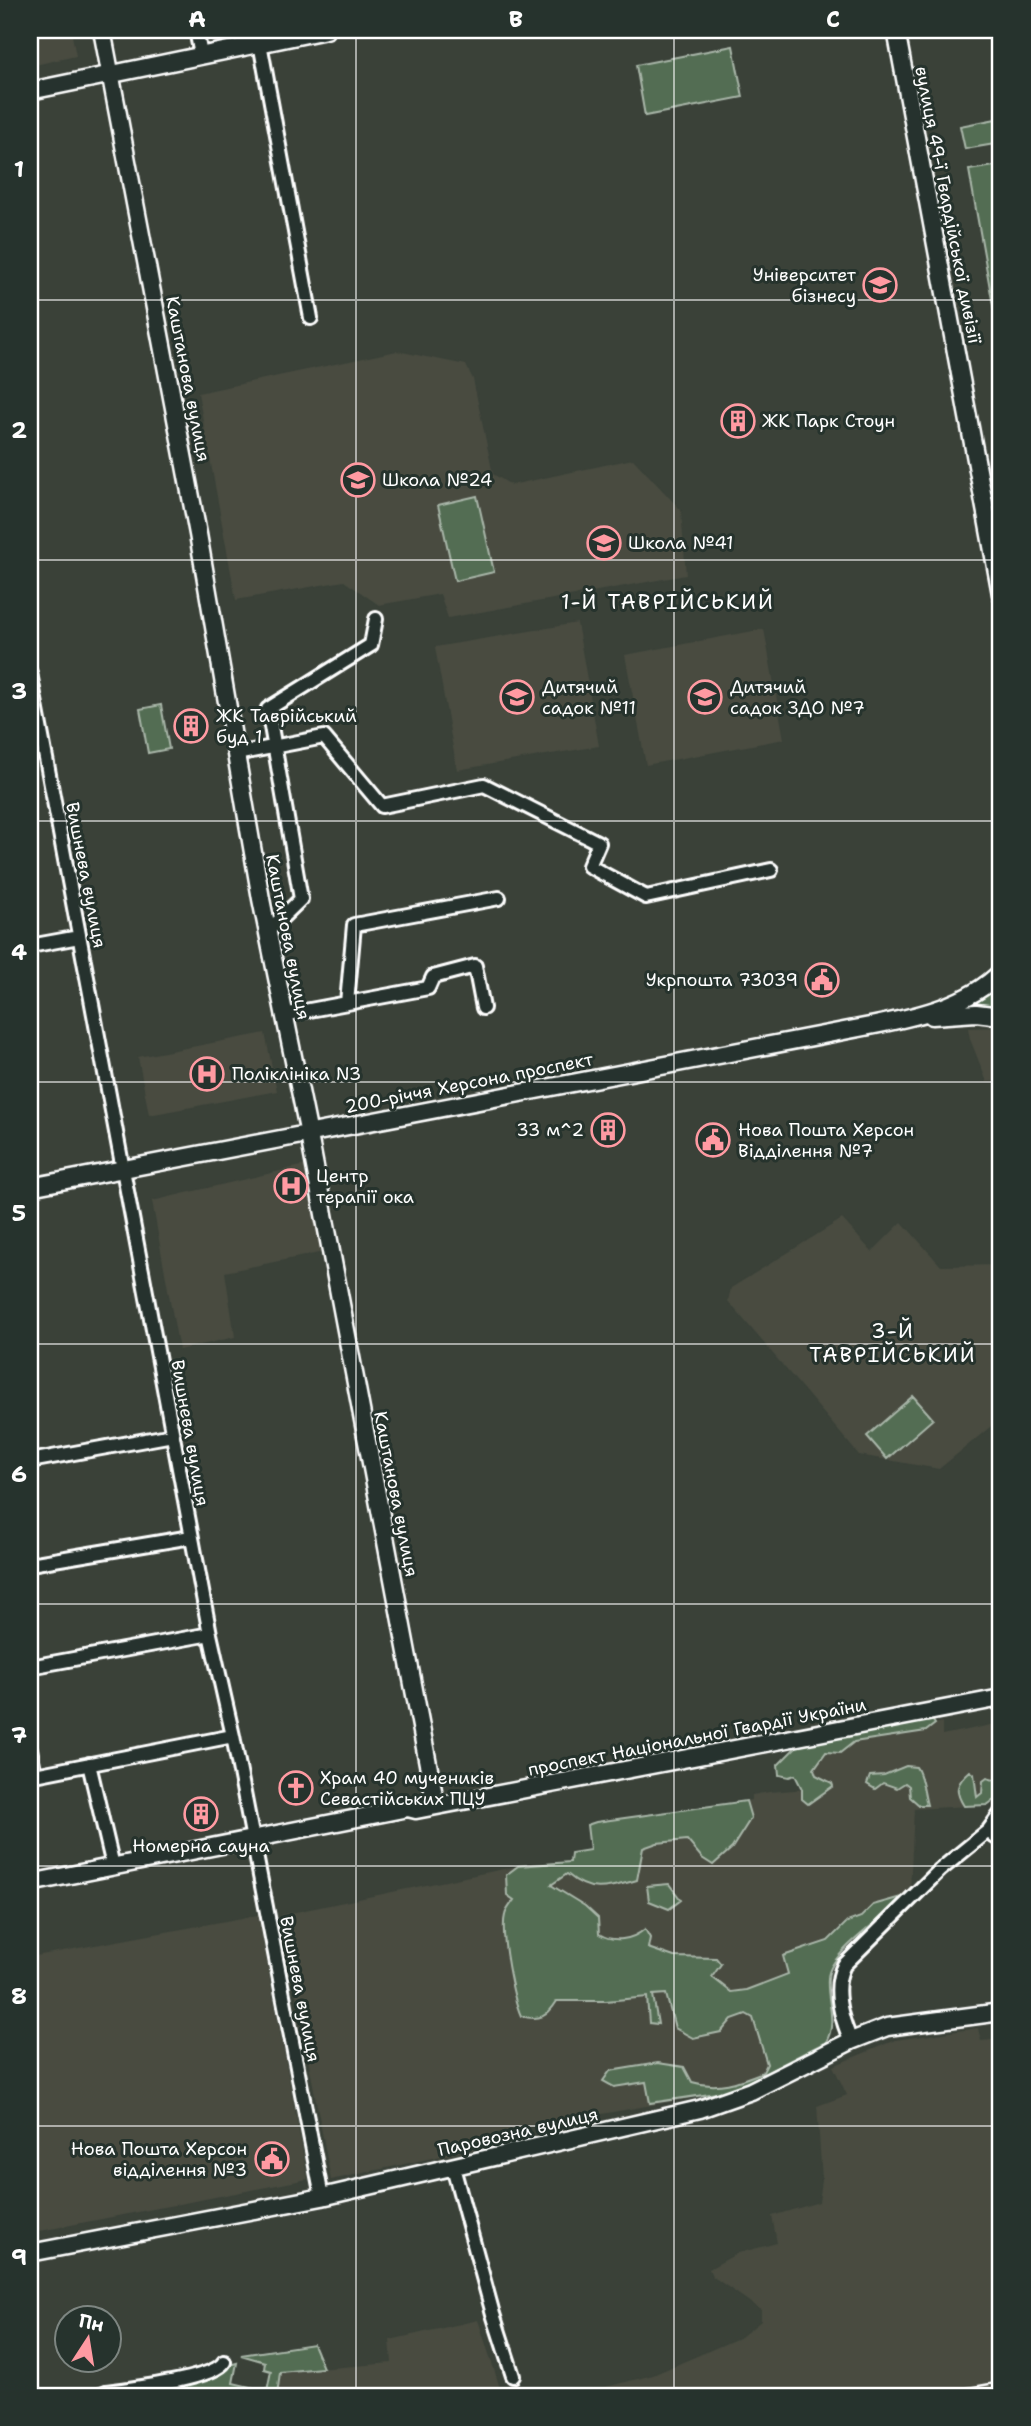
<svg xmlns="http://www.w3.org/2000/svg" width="1031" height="2426" viewBox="0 0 1031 2426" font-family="'Shantell Sans',sans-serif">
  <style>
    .built { fill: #484b40 }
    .green { fill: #536d53; stroke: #a9b6a9; stroke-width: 2 }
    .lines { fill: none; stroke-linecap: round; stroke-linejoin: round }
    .street-casing { stroke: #fff; stroke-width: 18 }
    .secondary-casing { stroke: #fff; stroke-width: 21 }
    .street { stroke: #26332d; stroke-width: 12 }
    .secondary { stroke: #26332d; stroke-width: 16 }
    .rail { stroke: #fff; stroke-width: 2.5 }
    .grid { fill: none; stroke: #fff; stroke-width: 2; stroke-opacity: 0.55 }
    .labels { text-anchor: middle; stroke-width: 6; stroke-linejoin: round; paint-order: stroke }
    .street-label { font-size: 18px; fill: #fff; stroke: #26332d }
    .poi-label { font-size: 18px; fill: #fff; stroke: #26332d; text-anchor: start }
    .quarter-label { font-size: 21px; letter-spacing: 2px; fill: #fff; stroke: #26332d }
    .neatline { fill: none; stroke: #fff; stroke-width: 2.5 }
    .grid-label { font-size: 23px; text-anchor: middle; font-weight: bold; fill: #fff }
  </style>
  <rect width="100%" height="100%" fill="#3a4138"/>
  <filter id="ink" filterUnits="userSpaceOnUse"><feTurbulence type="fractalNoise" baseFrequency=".0143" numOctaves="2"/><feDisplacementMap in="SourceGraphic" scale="14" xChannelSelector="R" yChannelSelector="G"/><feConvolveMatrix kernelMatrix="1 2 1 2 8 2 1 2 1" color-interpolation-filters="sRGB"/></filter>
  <g filter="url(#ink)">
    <!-- built -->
    <path class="built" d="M30,30H71L76,56L30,66Z
      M397,351L466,365L473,379L493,474L511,485L633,459L681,510L686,575L448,618L440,594L379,605L344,581L236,600L198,393Z
      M577,623L599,746L457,770L435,647Z
      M764,629L784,739L646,765L625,655Z
      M1001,1027V1081L987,1082L970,1039L968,1028Z
      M265,1033L277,1091L149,1115L138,1057Z
      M305,1165L324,1252L225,1272L235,1337L179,1350L152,1201Z
      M842,1219L872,1252L902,1222L941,1266L1001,1265V1418L939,1469L859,1455L728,1301L731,1288Z
      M942,1722V1735L1001,1723V1795L987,1805L914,1809L910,1892L839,1951L746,1990L770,2072L730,2091L496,2133L497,2144L331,2180L281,1915L518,1866L629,1857L624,1818L752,1800V1795L769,1792L819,1788L809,1747Z
      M258,1915L308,2179L30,2233V1957Z
      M978,2028L981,2041L1001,2039V2396H553L589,2388L594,2390L653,2375L741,2337L761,2321V2310L712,2276L709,2269L738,2253L777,2243L772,2216L819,2202L822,2180L817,2106L847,2095L833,2066L895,2040Z
      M478,2320L502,2394L517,2389L518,2396H277L280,2372L392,2363L390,2340Z"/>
    <!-- green -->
    <path class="green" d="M733,46L743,97L645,116L636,65Z
      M1001,118V143L965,149L960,126Z
      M1001,165V327L997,328L969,170Z
      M477,496L494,572L455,581L438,505Z
      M161,705L169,749L148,753L140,709Z
      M1001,982V1009L972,1006Z
      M913,1396L933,1419L887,1459L867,1436Z
      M931,1718L935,1724L926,1731L854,1742L840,1753L826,1752L814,1769L816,1775L832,1783L833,1786L808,1804L802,1799V1789L795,1775L789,1777L779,1775L778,1765L800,1743Z
      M906,1766L916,1767C922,1774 924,1794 927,1805H919L910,1797L909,1786L905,1783L897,1788L883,1783L875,1789L867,1784L870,1776L884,1775Z
      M970,1771L974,1774L977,1797L982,1793L983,1781L987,1778L994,1780L1001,1779V1795L987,1805L964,1806C954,1791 956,1783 970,1771Z
      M746,1801L751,1818L732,1848L713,1865L702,1858L687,1840L657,1843L643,1848L637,1880C607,1888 592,1895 567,1874L551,1885L585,1906L598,1918L599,1934C614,1943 632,1940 645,1929L650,1938L648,1948L674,1957L716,1958L721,1964L712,1977L731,1992L746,1990L788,1974L783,1956L828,1941L847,1922L861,1917L873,1905L905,1896L902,1901C883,1918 829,1953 828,1978C826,2001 838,2021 826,2042L730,2091L650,2103L646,2082L614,2087L603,2081L610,2071L658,2063L684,2067L692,2082C718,2090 738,2082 763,2072L767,2064L753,2018L746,2014L732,2019L721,2032L693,2038L675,2028L666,1994L653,1995L658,2024L649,2023L647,1997L606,2001H557C547,2017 540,2021 521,2016C513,1998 500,1934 505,1915C506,1910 511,1904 514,1900L507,1895L506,1875L518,1866L570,1862L571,1853L590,1850L587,1825L596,1822Z
      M669,1884L681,1900L669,1909L649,1901L647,1886Z
      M313,2344L323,2368L280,2372L277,2396H112L237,2363L233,2383L267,2391L271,2371L264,2369L265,2362L241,2355Z"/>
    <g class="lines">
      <defs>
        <path id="street" d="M196,30L201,55
          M260,43L311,318
          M30,673L210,1634L233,1736L322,2197
          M236,754L324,737L382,806L484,785L599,843L589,866L646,897L771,870
          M267,932L301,899L268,709L371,645L376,619
          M30,946L79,937
          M347,1003L354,925L499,898
          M283,1015L428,988L433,977L475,966L483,1008
          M30,1461L173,1435
          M30,1564L191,1537
          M30,1667L210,1634
          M30,1749L35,1775
          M89,1764L113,1866
          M30,1776L233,1736
          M988,1831L995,1837L1001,1838
          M851,2041C841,2018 832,1988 844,1965L940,1870L988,1831L1001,1813
          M453,2167L493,2314L513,2376
          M96,2396L106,2392C128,2389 214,2379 224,2362"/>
        <path id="secondary" d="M102,30L198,534L261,899L309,1135L436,1806
          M896,30L1001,594
          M30,91L326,30
          M932,1016L976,1013L1001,1016
          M30,1187L875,1025C919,1016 968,1005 1001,972
          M30,1883L408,1808L416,1810L1001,1698
          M30,2253L322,2197L700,2109L751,2091L851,2041L887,2027L1001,2012"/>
      </defs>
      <!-- street casing -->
      <use href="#street" class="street-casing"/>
      <!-- secondary casing -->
      <use href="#secondary" class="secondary-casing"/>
      <!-- street -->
      <use href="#street" class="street"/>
      <!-- secondary -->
      <use href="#secondary" class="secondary"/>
      <!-- rail -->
      <path class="rail" d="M923,2396L1001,2382"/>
    </g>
  </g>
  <!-- grid -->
  <path class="grid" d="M356,30V2396M674,30V2396M30,300H1001M30,560H1001M30,821H1001M30,1082H1001M30,1344H1001M30,1604H1001M30,1866H1001M30,2126H1001"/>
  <!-- icons -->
  <defs>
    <symbol id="university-ring" viewBox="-11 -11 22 22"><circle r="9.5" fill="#26332d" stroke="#ff9aa2" stroke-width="1.5"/><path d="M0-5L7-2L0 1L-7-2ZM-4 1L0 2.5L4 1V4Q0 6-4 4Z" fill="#ff9aa2"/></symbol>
    <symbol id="building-ring" viewBox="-11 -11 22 22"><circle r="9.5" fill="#26332d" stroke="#ff9aa2" stroke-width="1.5"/><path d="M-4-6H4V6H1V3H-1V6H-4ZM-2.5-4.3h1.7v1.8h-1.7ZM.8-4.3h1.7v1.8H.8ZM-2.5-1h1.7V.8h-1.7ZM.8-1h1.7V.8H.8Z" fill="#ff9aa2"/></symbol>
    <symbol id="school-ring" viewBox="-11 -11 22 22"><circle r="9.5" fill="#26332d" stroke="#ff9aa2" stroke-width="1.5"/><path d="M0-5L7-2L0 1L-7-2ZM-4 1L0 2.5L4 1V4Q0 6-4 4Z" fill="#ff9aa2"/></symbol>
    <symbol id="civic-ring" viewBox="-11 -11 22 22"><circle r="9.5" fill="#26332d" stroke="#ff9aa2" stroke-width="1.5"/><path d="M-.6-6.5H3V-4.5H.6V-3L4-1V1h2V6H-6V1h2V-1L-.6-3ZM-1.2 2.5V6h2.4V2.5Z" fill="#ff9aa2"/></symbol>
    <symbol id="hospital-ring" viewBox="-11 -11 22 22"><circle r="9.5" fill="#26332d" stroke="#ff9aa2" stroke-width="1.5"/><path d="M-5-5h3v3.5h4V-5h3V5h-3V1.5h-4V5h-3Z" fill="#ff9aa2"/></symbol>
    <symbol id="church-ring" viewBox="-11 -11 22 22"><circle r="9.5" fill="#26332d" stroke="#ff9aa2" stroke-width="1.5"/><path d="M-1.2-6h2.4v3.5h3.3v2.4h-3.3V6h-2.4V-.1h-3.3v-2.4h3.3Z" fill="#ff9aa2"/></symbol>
  </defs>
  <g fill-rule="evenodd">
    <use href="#university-ring" x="861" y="266" width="38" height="38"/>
    <use href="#building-ring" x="719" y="402" width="38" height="38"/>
    <use href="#school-ring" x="339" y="461" width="38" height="38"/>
    <use href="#school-ring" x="585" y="524" width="38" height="38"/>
    <use href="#school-ring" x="498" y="678" width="38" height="38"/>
    <use href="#school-ring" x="686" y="678" width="38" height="38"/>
    <use href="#building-ring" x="172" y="707" width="38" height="38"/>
    <use href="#civic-ring" x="803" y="961" width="38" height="38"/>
    <use href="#hospital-ring" x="188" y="1055" width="38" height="38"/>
    <use href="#building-ring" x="589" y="1111" width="38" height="38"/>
    <use href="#civic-ring" x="694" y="1121" width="38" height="38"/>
    <use href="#hospital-ring" x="272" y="1167" width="38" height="38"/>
    <use href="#church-ring" x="277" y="1769" width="38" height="38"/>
    <use href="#building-ring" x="182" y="1795" width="38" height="38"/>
    <use href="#civic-ring" x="253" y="2140" width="38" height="38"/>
  </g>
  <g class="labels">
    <!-- street labels -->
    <g class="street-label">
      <text transform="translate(948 205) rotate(79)" y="6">вулиця 49-ї Гвардійської дивізії</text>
      <text transform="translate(188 379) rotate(79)" y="6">Каштанова вулиця</text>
      <text transform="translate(86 875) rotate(79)" y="6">Вишнева вулиця</text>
      <text transform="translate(288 937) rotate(79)" y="6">Каштанова вулиця</text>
      <text transform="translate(469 1083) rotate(-11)" y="6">200-річчя Херсона проспект</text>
      <text transform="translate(190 1433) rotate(80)" y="6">Вишнева вулиця</text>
      <text transform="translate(396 1494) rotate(79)" y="6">Каштанова вулиця</text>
      <text transform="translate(697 1737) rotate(-11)" y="6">проспект Національної Гвардії України</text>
      <text transform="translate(300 1989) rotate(79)" y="6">Вишнева вулиця</text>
      <text transform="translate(518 2132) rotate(-13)" y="6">Паровозна вулиця</text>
    </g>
    <!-- poi labels -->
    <g class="poi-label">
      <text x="856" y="281" text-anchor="end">Університет<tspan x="856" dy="21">бізнесу</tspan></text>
      <text x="762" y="427">ЖК Парк Стоун</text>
      <text x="382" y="486">Школа №24</text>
      <text x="628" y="549">Школа №41</text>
      <text x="542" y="693">Дитячий<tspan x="542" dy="21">садок №11</tspan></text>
      <text x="730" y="693">Дитячий<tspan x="730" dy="21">садок ЗДО №7</tspan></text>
      <text x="216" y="722">ЖК Таврійський<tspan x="216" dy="21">буд 1</tspan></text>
      <text x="798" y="986" text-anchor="end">Укрпошта 73039</text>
      <text x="232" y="1080">Поліклініка N3</text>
      <text x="584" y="1136" text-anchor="end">33 м^2</text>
      <text x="738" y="1136">Нова Пошта Херсон<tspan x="738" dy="21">Відділення №7</tspan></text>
      <text x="316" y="1182">Центр<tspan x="316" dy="21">терапії ока</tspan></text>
      <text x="320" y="1784">Храм 40 мучеників<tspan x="320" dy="21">Севастійських ПЦУ</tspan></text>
      <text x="201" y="1852" text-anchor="middle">Номерна сауна</text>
      <text x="247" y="2155" text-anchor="end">Нова Пошта Херсон<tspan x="247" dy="21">відділення №3</tspan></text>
    </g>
    <!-- quarter labels -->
    <g class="quarter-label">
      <text x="668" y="609">1-Й ТАВРІЙСЬКИЙ</text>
      <text x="893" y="1338">3-Й<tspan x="893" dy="24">ТАВРІЙСЬКИЙ</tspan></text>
    </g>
  </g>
  <!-- margin -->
  <rect width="1031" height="2426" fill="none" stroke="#26332d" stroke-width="77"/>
  <!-- north arrow -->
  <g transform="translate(88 2339) rotate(12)"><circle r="33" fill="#26332d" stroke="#7d8581" stroke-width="2"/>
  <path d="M0-5L12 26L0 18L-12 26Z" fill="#ff9aa2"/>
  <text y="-10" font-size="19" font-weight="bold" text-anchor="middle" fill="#ffffff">Пн</text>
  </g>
  <rect x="38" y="38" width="954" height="2350" class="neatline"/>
  <g class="grid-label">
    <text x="197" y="27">A</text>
    <text x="516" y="27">B</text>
    <text x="833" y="27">C</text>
    <text x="19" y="177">1</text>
    <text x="19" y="438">2</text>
    <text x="19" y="699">3</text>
    <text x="19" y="960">4</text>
    <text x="19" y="1221">5</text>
    <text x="19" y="1482">6</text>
    <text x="19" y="1743">7</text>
    <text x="19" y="2004">8</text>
    <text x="19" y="2265">9</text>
  </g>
</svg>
